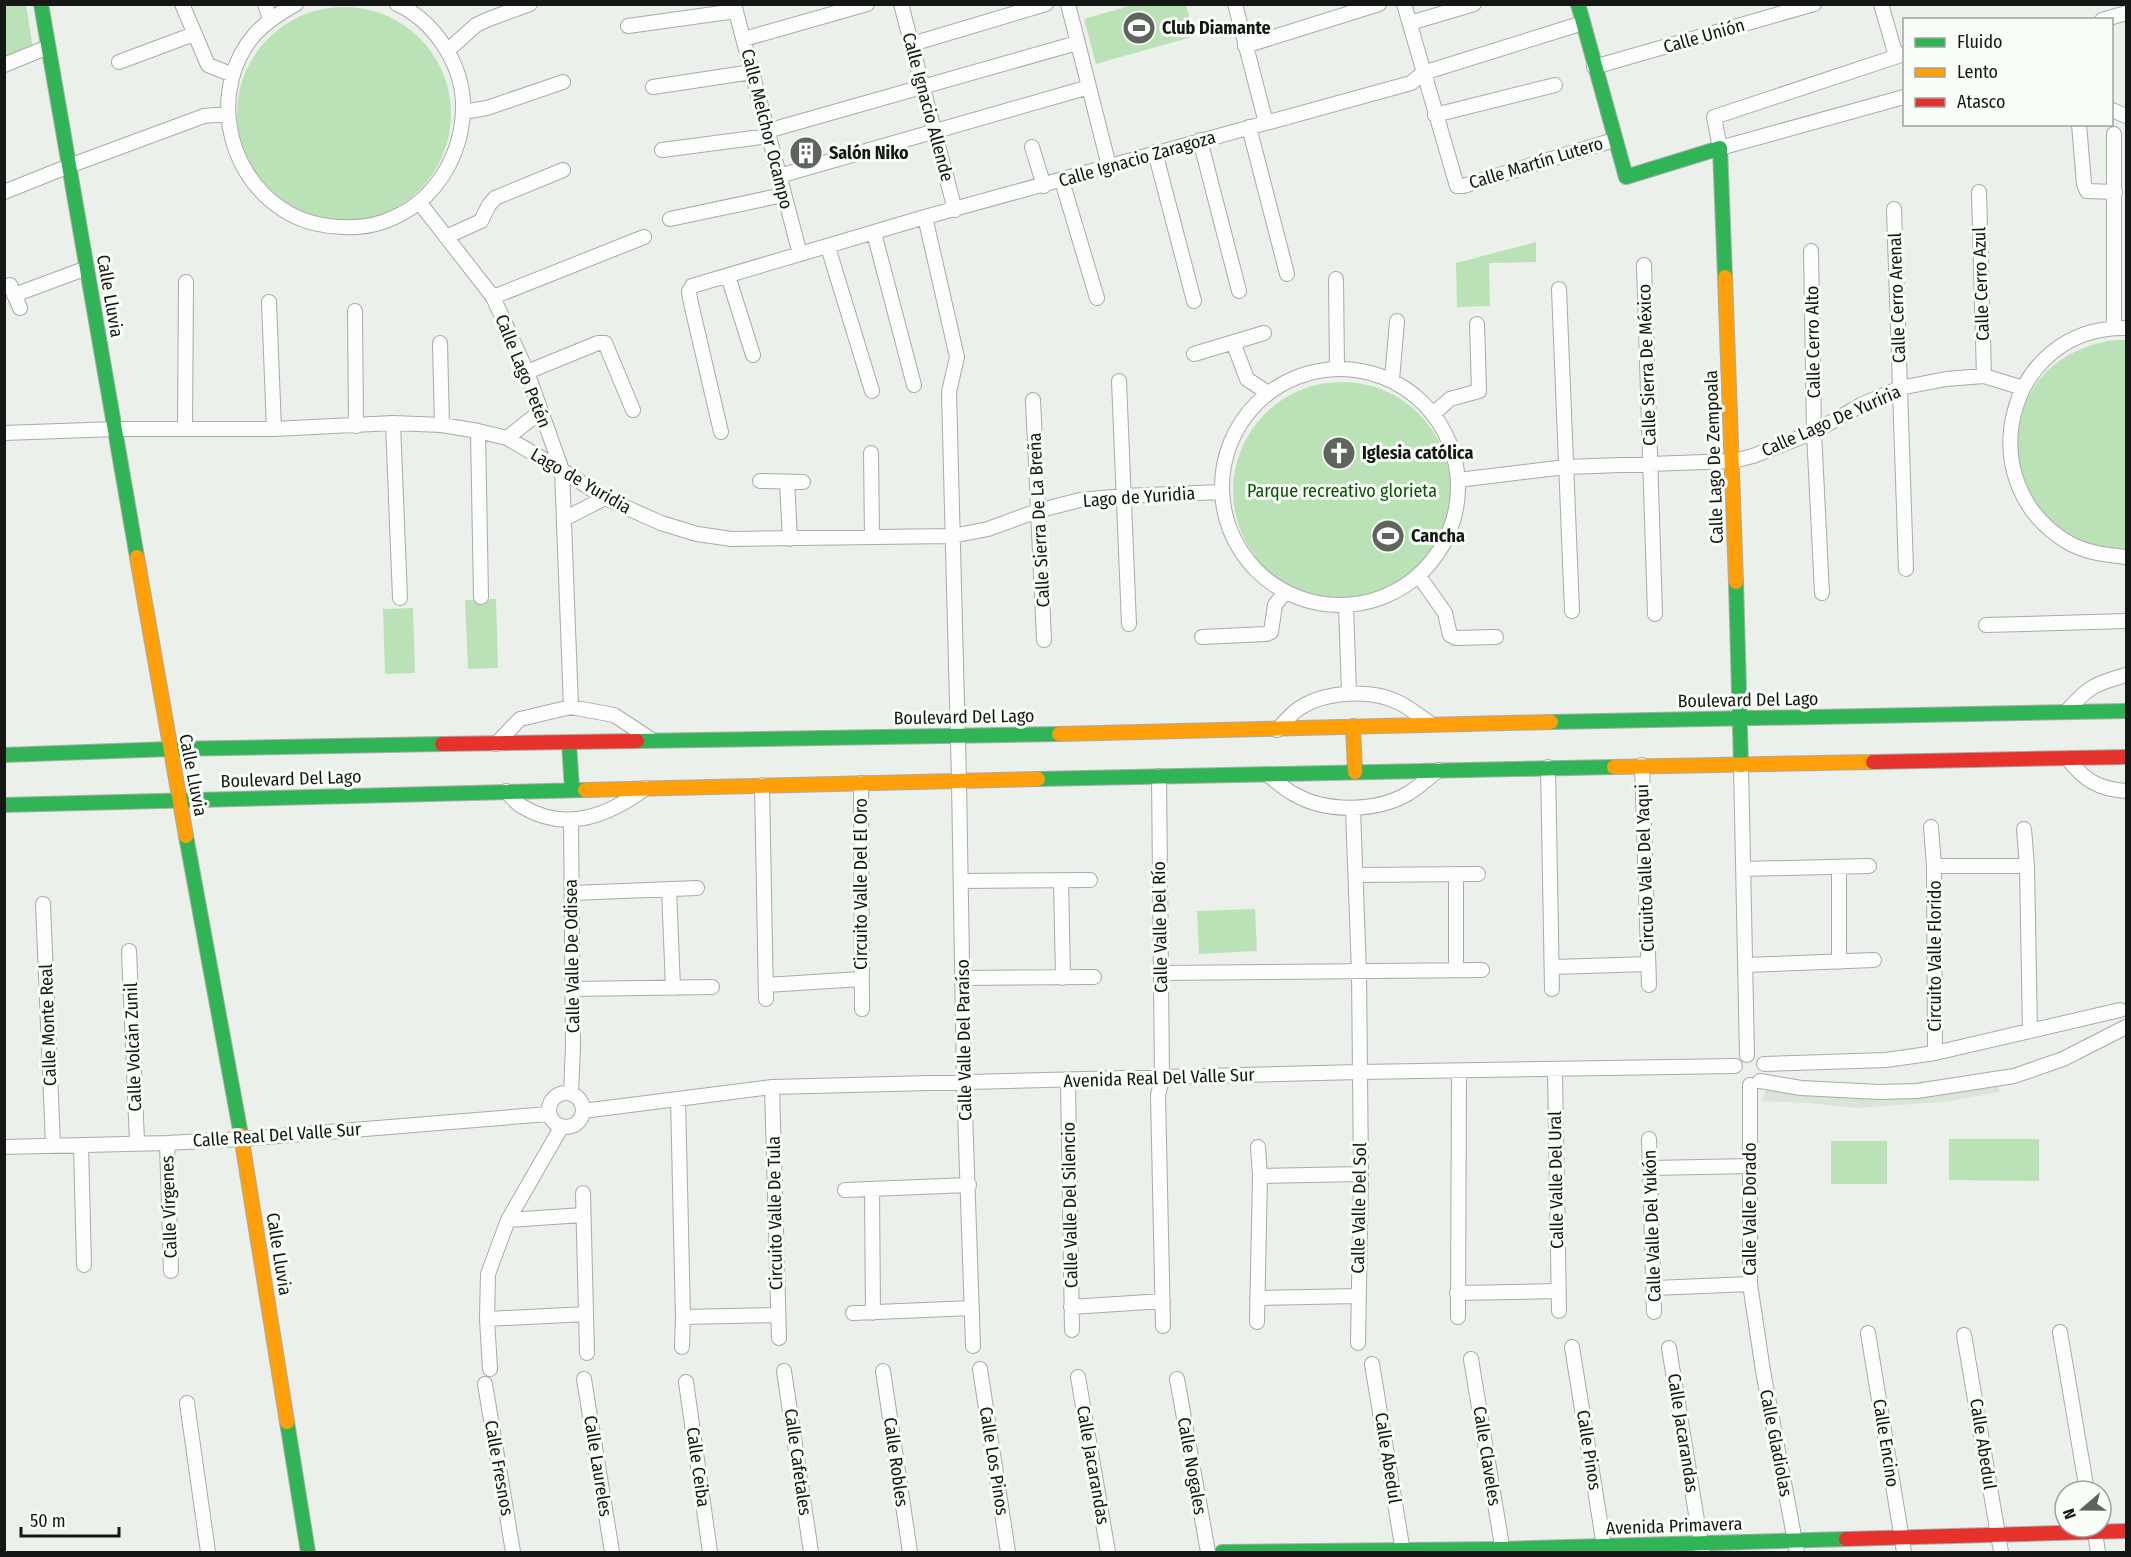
<svg xmlns="http://www.w3.org/2000/svg" width="2131" height="1557" viewBox="0 0 2131 1557" font-family="'Fira Sans Condensed',sans-serif">
  <style>
    .built { fill: #dae4d9 }
    .green { fill: #bbe2b6 }
    .lines { fill: none; stroke-linecap: round; stroke-linejoin: round }
    .street-casing { stroke: #a8aca8; stroke-width: 16 }
    .fast-casing { stroke: #a8aca8; stroke-width: 16 }
    .slow-casing { stroke: #a8aca8; stroke-width: 16 }
    .jam-casing { stroke: #a8aca8; stroke-width: 16 }
    .street { stroke: #fcfdfc; stroke-width: 14 }
    .fast { stroke: #30b455; stroke-width: 14 }
    .slow { stroke: #ff9f0a; stroke-width: 14 }
    .jam { stroke: #e5322d; stroke-width: 14 }
    .labels { text-anchor: middle; stroke-width: 6; stroke-linejoin: round; paint-order: stroke }
    .poi-label { font-size: 18px; font-weight: bold; fill: #141814; stroke: #f9fff8; text-anchor: start }
    .street-label { font-size: 18px; fill: #141814; stroke: #f9fff8 }
    .park-label { font-size: 18px; fill: #085201; stroke: #f9fff8 }
  </style>
  <rect width="100%" height="100%" fill="#ebf0eb"/>
  <!-- built -->
  <path class="built" d="M1993,1073L2000,1092L1943,1102L1856,1108L1809,1103L1762,1101L1770,1077L1876,1087Z"/>
  <!-- green -->
  <path class="green" d="M1136,4L1186,5L1195,36L1096,64L1084,19Z
    M4,5H26L33,48L4,59Z
    M237 114a107 107 0 1 1 214 0a107 107 0 1 1-214 0Z
    M1536,242V262L1489,263L1490,306L1457,307L1456,263Z
    M2116,340H2126V550H2122C1988,541 1979,357 2116,340Z
    M1233 491a109 109 0 1 1 218 0a109 109 0 1 1-218 0Z
    M496,599L498,668L468,669L465,600Z
    M413,608L415,673L385,674L383,609Z
    M1255,909L1257,951L1199,954L1197,911Z
    M1949,1139H2039V1181L1949,1180Z
    M1831,1141H1887V1184H1831Z"/>
  <g class="lines">
    <defs>
      <path id="street" d="M182,4L208,65L233,75
        M265,4L270,19
        M296,4C280,13 267,21 255,34C209,87 225,172 282,209C304,224 331,228 356,227C381,226 407,214 426,196C451,171 464,138 463,102C461,62 434,21 397,4
        M734,4L800,254
        M901,4L955,210
        M1068,4L1109,166
        M1235,4L1266,123
        M1404,4L1457,186H1463L1614,140
        M1881,4L1896,56
        M2102,20L2126,13
        M1410,23L1474,4
        M628,26L736,11
        M744,39L867,4
        M912,44L1046,4
        M1245,46L1379,4
        M447,51L476,25L489,19L530,4
        M1904,54L1714,117L1720,148L1904,97
        M119,62L194,34
        M4,65L48,47
        M1594,67L1814,4
        M653,87L752,72
        M2112,110L2126,116
        M463,112L487,108L563,82
        M1435,115L1555,85
        M2079,124L2084,184L2087,191L2115,192
        M1249,127L1287,274
        M767,131L1077,43
        M2114,134V328
        M1200,140L1239,291
        M1032,147L1044,186
        M662,150L769,136
        M1155,152L1194,301
        M779,176L1089,87
        M1062,181L1097,298
        M4,192L69,166L204,116L228,114
        M1979,192L1984,376
        M419,202L493,297L527,372L562,470L571,707
        M1894,209L1906,569
        M925,217L957,357L949,392L959,781L964,1083L973,1346
        M670,219L783,195
        M874,233L914,385
        M446,237L481,221L489,205L495,198L563,170
        M828,247L872,391
        M1811,251L1814,432L1822,593
        M1644,265L1655,614
        M728,276L753,355
        M1336,279L1337,368
        M10,285L20,308
        M1559,289L1572,611
        M14,295L87,268
        M493,297L644,237
        M269,302L274,429
        M355,311L356,426
        M2126,328C2006,326 1967,484 2069,543C2087,553 2107,555 2126,557
        M1233,342L1247,379L1268,393
        M440,343L442,425
        M1194,354L1264,333
        M1222 487a118 118 0 1 1 236 0a118 118 0 1 1-236 0Z
        M527,372L598,343H605L633,410
        M1392,380L1397,321
        M1119,381L1129,624
        M1033,400L1044,640
        M1433,414L1450,399L1479,391L1477,324
        M393,423L400,598
        M185,428L186,282
        M478,431L481,597
        M721,432L690,299L689,291L692,286L925,217L1411,83L1423,73L1583,23
        M4,433L116,429H274L393,423L442,425L478,431L507,438L562,470L605,498L661,523L697,534L732,539L952,536L988,529L1037,511L1080,500L1123,496L1222,492
        M507,438L541,411
        M871,453L872,536
        M1458,480L1566,467L1733,461L1753,456L1814,432L1861,405L1900,388L1946,379L1984,376L2023,388
        M760,481L803,482
        M787,482L790,539
        M564,519L605,498
        M1419,576L1445,613L1450,635L1456,638L1496,637
        M1346,606L1349,692
        M1986,625L2126,621
        M1202,637L1266,634L1271,632L1275,605L1285,592
        M2066,712C2088,687 2094,684 2126,675
        M1277,730C1283,724 1289,716 1297,710C1323,691 1371,688 1400,703C1411,709 1421,717 1431,724
        M496,744L520,719L571,707L614,715L652,740
        M2067,758C2084,780 2098,789 2126,791
        M1642,765L1649,985
        M1741,765L1747,1055
        M1548,767L1552,989
        M1268,775C1276,781 1284,789 1294,794C1326,813 1377,812 1409,793C1420,786 1429,777 1439,770
        M1159,776L1162,1079L1158,1095L1163,1326
        M861,783L862,1009
        M762,785L766,999
        M506,791C511,797 517,804 523,807C567,833 609,815 646,788
        M1353,809L1359,972L1361,1174L1358,1343
        M571,820L573,1047L571,1093
        M1931,827L1934,866L1935,1053
        M2024,829L2027,866L2030,1031
        M1934,866H2027
        M1839,868V962
        M1743,869L1869,866
        M1456,874V970
        M1357,875L1478,874
        M1061,880L1063,978
        M962,881L1090,880
        M669,889L673,988
        M572,893L697,888
        M43,904L53,1145
        M129,951L137,1142
        M1745,965L1874,960
        M1553,967L1648,964
        M1161,973L1482,970
        M962,978L1094,977
        M766,985L861,979
        M573,989L712,987
        M1764,1064L1886,1060L1935,1053L2120,1010
        M1555,1070L1559,1311
        M1068,1081L1072,1330
        M1760,1081L1801,1088L1879,1092L1917,1091L2014,1076L2063,1059L2126,1027
        M1750,1085V1284L1763,1371L1797,1552
        M772,1087L779,1338
        M549 1110a17 17 0 1 1 34 0a17 17 0 1 1-34 0Z
        M678,1099L683,1317L682,1347
        M583,1111L772,1087L1359,1072L1735,1066
        M1649,1139L1654,1312
        M167,1143L171,1271
        M81,1145L84,1265
        M4,1147L167,1143L242,1139L549,1114
        M1651,1168L1751,1166
        M1260,1176L1361,1174
        M872,1189L873,1313
        M845,1190L969,1185
        M583,1193L587,1353
        M508,1220L583,1215
        M1655,1288L1750,1284
        M1457,1293L1558,1291
        M1257,1298L1358,1296
        M1071,1307L1163,1301
        M853,1313L972,1308
        M683,1317L778,1315
        M1458,1317L1459,1072
        M487,1319L586,1314
        M1257,1322L1260,1176L1258,1147
        M2060,1332L2087,1491
        M1868,1333L1904,1552
        M1964,1335L2001,1552
        M1572,1347L1605,1552
        M1669,1348L1702,1551
        M1471,1359L1503,1552
        M1372,1364L1403,1552
        M490,1369L487,1319L488,1274L508,1220L562,1126
        M980,1369L1008,1552
        M784,1371L811,1552
        M883,1371L910,1552
        M1078,1377L1108,1552
        M584,1379L612,1552
        M1177,1379L1208,1552
        M686,1382L710,1552
        M485,1384L513,1552
        M187,1403L208,1552
        M2094,1527L2098,1552"/>
      <path id="fast" d="M41,4L137,557
        M1578,4L1626,177L1720,148L1725,277
        M1736,582L1741,765
        M1551,722L2126,711
        M637,741L1059,734
        M569,743L572,789
        M4,755L170,749L442,744
        M1038,779L1614,767
        M4,805L585,790
        M186,836L241,1135
        M287,1422L308,1552
        M1222,1552L1502,1549L1846,1539"/>
      <path id="slow" d="M1725,277L1736,582
        M137,557L186,836
        M1353,726L1355,772
        M1059,734L1551,722
        M1614,767L1873,762
        M585,790L1038,779
        M241,1135L287,1422"/>
      <path id="jam" d="M442,744L637,741
        M1873,762L2126,757
        M1846,1539L2126,1531"/>
    </defs>
    <!-- street casing -->
    <use href="#street" class="street-casing"/>
    <!-- fast casing -->
    <use href="#fast" class="fast-casing"/>
    <!-- slow casing -->
    <use href="#slow" class="slow-casing"/>
    <!-- jam casing -->
    <use href="#jam" class="jam-casing"/>
    <!-- street -->
    <use href="#street" class="street"/>
    <!-- fast -->
    <use href="#fast" class="fast"/>
    <!-- slow -->
    <use href="#slow" class="slow"/>
    <!-- jam -->
    <use href="#jam" class="jam"/>
  </g>
  <!-- icons -->
  <defs>
    <symbol id="stadium-disc" viewBox="-11 -11 22 22"><circle r="9.5" fill="#5f645f" stroke="#f9fff8"/><path d="M0-5a6.5 5 0 1 0 0 10a6.5 5 0 1 0 0-10ZM-3.5-1.8h7v3.6h-7Z" fill="#fff"/></symbol>
    <symbol id="building-disc" viewBox="-11 -11 22 22"><circle r="9.5" fill="#5f645f" stroke="#f9fff8"/><path d="M-4-6H4V6H1V3H-1V6H-4ZM-2.5-4.3h1.7v1.8h-1.7ZM.8-4.3h1.7v1.8H.8ZM-2.5-1h1.7V.8h-1.7ZM.8-1h1.7V.8H.8Z" fill="#fff"/></symbol>
    <symbol id="church-disc" viewBox="-11 -11 22 22"><circle r="9.5" fill="#5f645f" stroke="#f9fff8"/><path d="M-1.2-6h2.4v3.5h3.3v2.4h-3.3V6h-2.4V-.1h-3.3v-2.4h3.3Z" fill="#fff"/></symbol>
  </defs>
  <g fill-rule="evenodd">
    <use href="#stadium-disc" x="1120" y="9" width="38" height="38"/>
    <use href="#building-disc" x="787" y="134" width="38" height="38"/>
    <use href="#church-disc" x="1320" y="434" width="38" height="38"/>
    <use href="#stadium-disc" x="1369" y="517" width="38" height="38"/>
  </g>
  <g class="labels">
    <!-- poi labels -->
    <g class="poi-label">
      <text x="1162" y="34">Club Diamante</text>
      <text x="829" y="159">Salón Niko</text>
      <text x="1362" y="459">Iglesia católica</text>
      <text x="1411" y="542">Cancha</text>
    </g>
    <!-- street labels -->
    <g class="street-label">
      <text transform="translate(1704 36) rotate(-16)" y="6">Calle Unión</text>
      <text transform="translate(928 107) rotate(75)" y="6">Calle Ignacio Allende</text>
      <text transform="translate(767 129) rotate(76)" y="6">Calle Melchor Ocampo</text>
      <text transform="translate(1137 159) rotate(-16)" y="6">Calle Ignacio Zaragoza</text>
      <text transform="translate(1536 163) rotate(-17)" y="6">Calle Martín Lutero</text>
      <text transform="translate(1981 284) rotate(-92)" y="6">Calle Cerro Azul</text>
      <text transform="translate(110 296) rotate(80)" y="6">Calle Lluvia</text>
      <text transform="translate(1897 298) rotate(-92)" y="6">Calle Cerro Arenal</text>
      <text transform="translate(1813 342) rotate(-91)" y="6">Calle Cerro Alto</text>
      <text transform="translate(1647 365) rotate(-92)" y="6">Calle Sierra De México</text>
      <text transform="translate(523 371) rotate(68)" y="6">Calle Lago Petén</text>
      <text transform="translate(1831 421) rotate(-24)" y="6">Calle Lago De Yuriria</text>
      <text transform="translate(1714 457) rotate(-92)" y="6">Calle Lago De Zempoala</text>
      <text transform="translate(581 481) rotate(30)" y="6">Lago de Yuridia</text>
      <text transform="translate(1139 497) rotate(-4)" y="6">Lago de Yuridia</text>
      <text transform="translate(1039 520) rotate(-93)" y="6">Calle Sierra De La Breña</text>
      <text transform="translate(1748 700) rotate(-1)" y="6">Boulevard Del Lago</text>
      <text transform="translate(964 717) rotate(-1)" y="6">Boulevard Del Lago</text>
      <text transform="translate(193 775) rotate(79)" y="6">Calle Lluvia</text>
      <text transform="translate(291 779) rotate(-2)" y="6">Boulevard Del Lago</text>
      <text transform="translate(1645 868) rotate(-92)" y="6">Circuito Valle Del Yaqui</text>
      <text transform="translate(861 884) rotate(-90)" y="6">Circuito Valle Del El Oro</text>
      <text transform="translate(1160 927) rotate(-91)" y="6">Calle Valle Del Río</text>
      <text transform="translate(572 956) rotate(-91)" y="6">Calle Valle De Odisea</text>
      <text transform="translate(1935 956) rotate(-90)" y="6">Circuito Valle Florido</text>
      <text transform="translate(48 1025) rotate(-92)" y="6">Calle Monte Real</text>
      <text transform="translate(964 1040) rotate(-91)" y="6">Calle Valle Del Paraíso</text>
      <text transform="translate(133 1047) rotate(-92)" y="6">Calle Volcán Zunil</text>
      <text transform="translate(1159 1078) rotate(-2)" y="6">Avenida Real Del Valle Sur</text>
      <text transform="translate(277 1135) rotate(-4)" y="6">Calle Real Del Valle Sur</text>
      <text transform="translate(1556 1180) rotate(-91)" y="6">Calle Valle Del Ural</text>
      <text transform="translate(1070 1205) rotate(-91)" y="6">Calle Valle Del Silencio</text>
      <text transform="translate(169 1207) rotate(-92)" y="6">Calle Vírgenes</text>
      <text transform="translate(1359 1208) rotate(-89)" y="6">Calle Valle Del Sol</text>
      <text transform="translate(1750 1209) rotate(-90)" y="6">Calle Valle Dorado</text>
      <text transform="translate(775 1213) rotate(-91)" y="6">Circuito Valle De Tula</text>
      <text transform="translate(1652 1226) rotate(-92)" y="6">Calle Valle Del Yukón</text>
      <text transform="translate(279 1254) rotate(81)" y="6">Calle Lluvia</text>
      <text transform="translate(1683 1433) rotate(81)" y="6">Calle Jacarandas</text>
      <text transform="translate(1776 1443) rotate(79)" y="6">Calle Gladiolas</text>
      <text transform="translate(1886 1443) rotate(81)" y="6">Calle Encino</text>
      <text transform="translate(1983 1444) rotate(81)" y="6">Calle Abedul</text>
      <text transform="translate(1589 1450) rotate(81)" y="6">Calle Pinos</text>
      <text transform="translate(1487 1456) rotate(81)" y="6">Calle Claveles</text>
      <text transform="translate(1388 1458) rotate(81)" y="6">Calle Abedul</text>
      <text transform="translate(994 1461) rotate(81)" y="6">Calle Los Pinos</text>
      <text transform="translate(798 1462) rotate(82)" y="6">Calle Cafetales</text>
      <text transform="translate(896 1462) rotate(82)" y="6">Calle Robles</text>
      <text transform="translate(1093 1465) rotate(80)" y="6">Calle Jacarandas</text>
      <text transform="translate(598 1466) rotate(81)" y="6">Calle Laureles</text>
      <text transform="translate(1192 1466) rotate(80)" y="6">Calle Nogales</text>
      <text transform="translate(698 1467) rotate(82)" y="6">Calle Ceiba</text>
      <text transform="translate(499 1468) rotate(80)" y="6">Calle Fresnos</text>
      <text transform="translate(1674 1526) rotate(-2)" y="6">Avenida Primavera</text>
    </g>
    <!-- park labels -->
    <g class="park-label">
      <text x="1342" y="497">Parque recreativo glorieta</text>
    </g>
  </g>
  <!-- border -->
  <rect width="2131" height="1557" fill="none" stroke="#141814" stroke-width="12"/>
  <!-- legend -->
  <rect x="1903" y="18" width="210" height="108" fill="#f9fff8" stroke="#9da39d" stroke-width="1.5"/>
  <rect x="1915" y="38" width="30" height="9" fill="#30b455" stroke="#9da39d" stroke-width="1.5"/>
  <text x="1957" y="48" font-size="18" fill="#141814">Fluido</text>
  <rect x="1915" y="68" width="30" height="9" fill="#ff9f0a" stroke="#9da39d" stroke-width="1.5"/>
  <text x="1957" y="78" font-size="18" fill="#141814">Lento</text>
  <rect x="1915" y="98" width="30" height="9" fill="#e5322d" stroke="#9da39d" stroke-width="1.5"/>
  <text x="1957" y="108" font-size="18" fill="#141814">Atasco</text>
  <!-- north arrow -->
  <g transform="translate(2083 1509) rotate(250)"><circle r="28" fill="#f9fff8" stroke="#9da39d" stroke-width="1.5"/>
  <path d="M0-4.5L10 22L0 15L-10 22Z" fill="#5f645f"/>
  <text y="-9" font-size="16" font-weight="bold" text-anchor="middle" fill="#141814">N</text>
  </g>
  <!-- scale -->
  <path d="M21 1527v9h98v-9" fill="none" stroke="#141814" stroke-width="3"/>
  <text x="30" y="1527" font-size="18" fill="#141814" stroke="#f9fff8" stroke-width="4.5" paint-order="stroke">50 m</text>
</svg>
